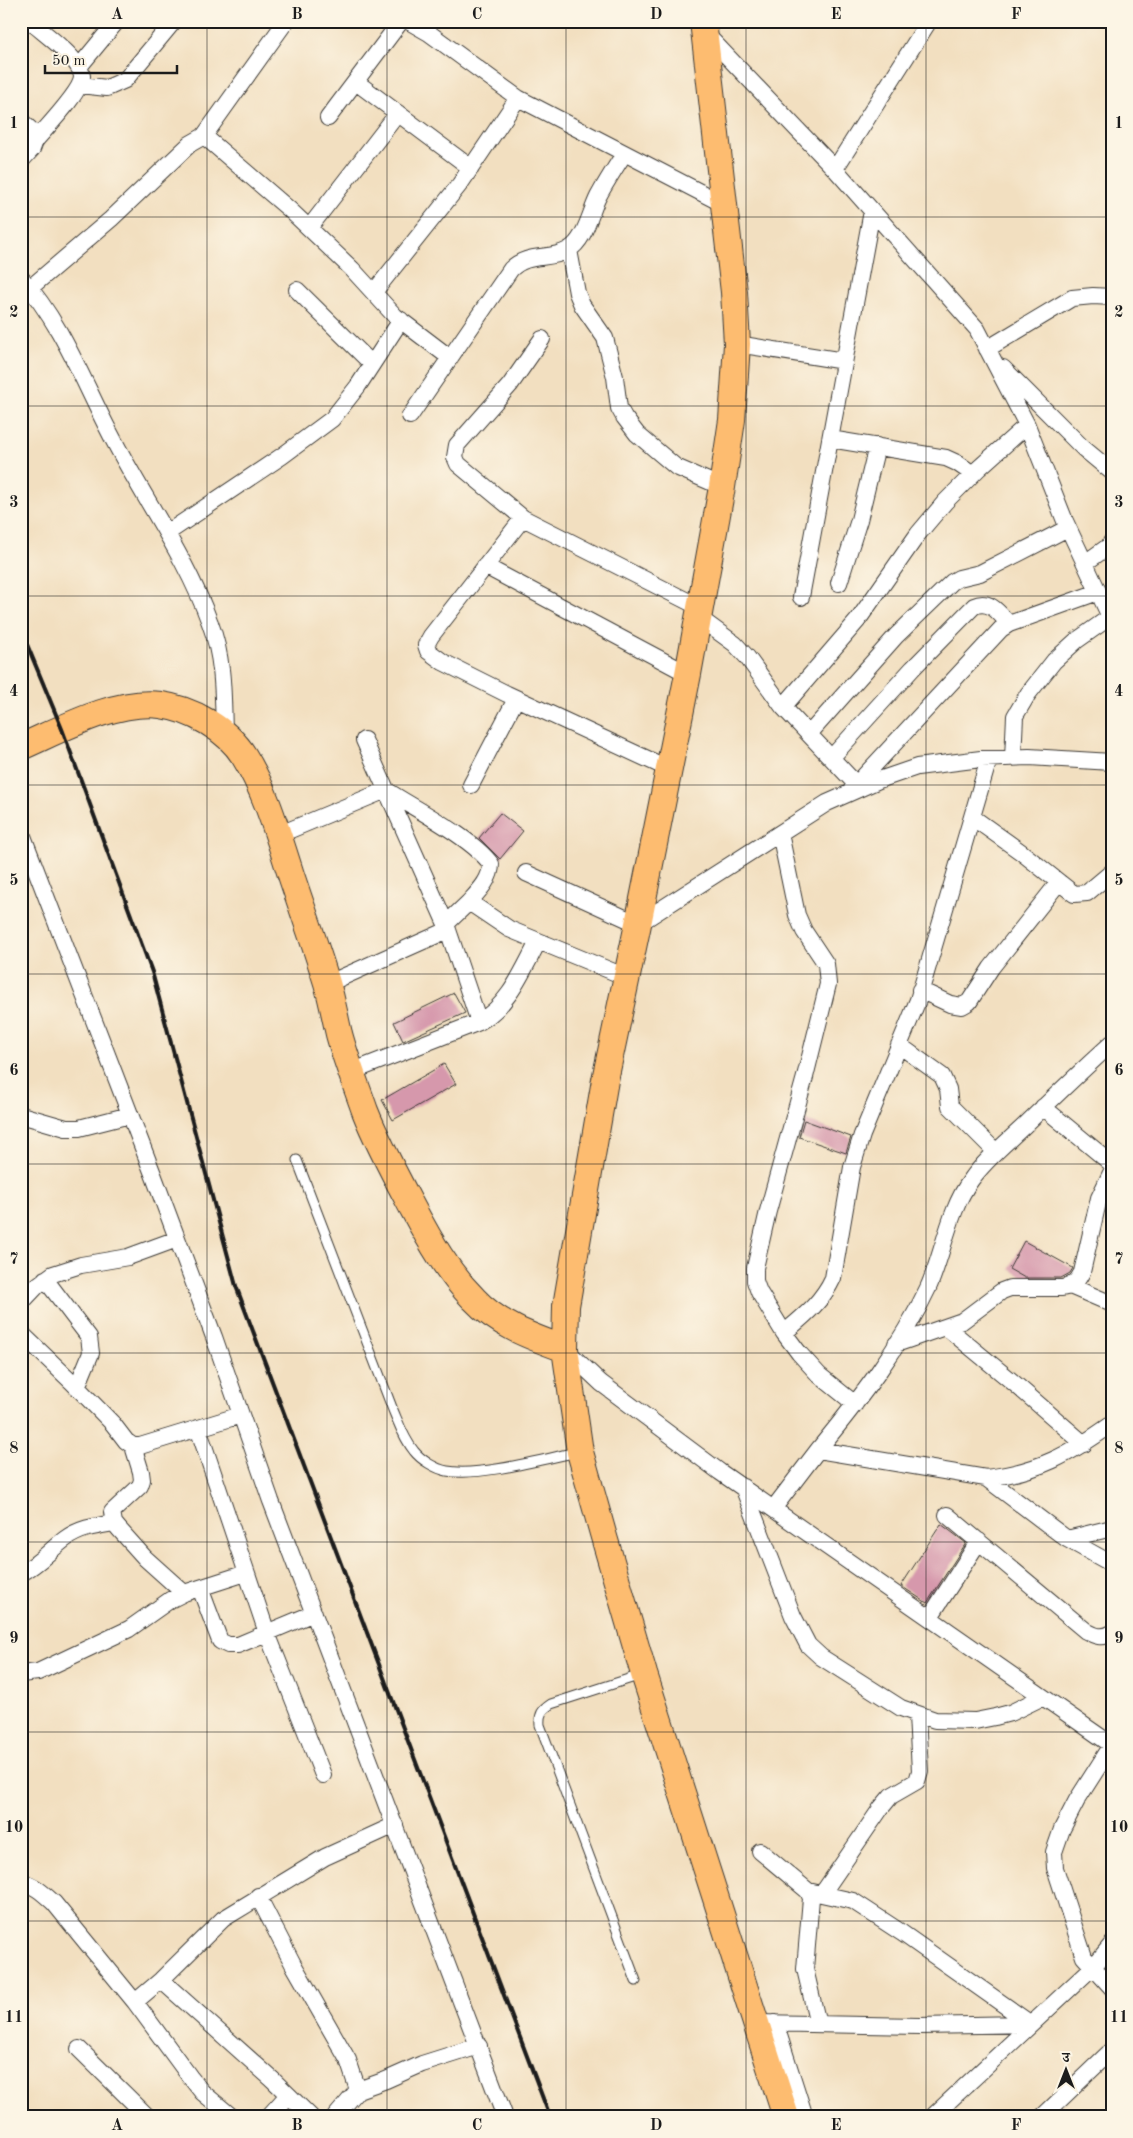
<svg xmlns="http://www.w3.org/2000/svg" width="1133" height="2138" viewBox="0 0 1133 2138" font-family="'Old Standard TT','Noto Serif Devanagari',serif">
  <style>
    .building { fill: #d698ac }
    .lines { fill: none; stroke-linecap: round; stroke-linejoin: round }
    .service-casing { stroke: #3c3935; stroke-width: 11 }
    .minor-casing { stroke: #3c3935; stroke-width: 18 }
    .primary-casing { stroke: #3c3935; stroke-width: 28 }
    .service { stroke: #fff; stroke-width: 9 }
    .minor { stroke: #fff; stroke-width: 16 }
    .primary { stroke: #fdbc6f; stroke-width: 26 }
    .rail { stroke: #1c1c1c; stroke-width: 4 }
    .grid { fill: none; stroke: #1c1c1c; stroke-width: 1; stroke-opacity: 0.55 }
    .neatline { fill: none; stroke: #1c1c1c; stroke-width: 2 }
    .grid-label { font-size: 16px; text-anchor: middle; font-weight: bold; fill: #1c1c1c }
  </style>
  <rect width="100%" height="100%" fill="#fcf5e5"/>
  <filter id="ink" filterUnits="userSpaceOnUse"><feTurbulence type="fractalNoise" baseFrequency=".02" numOctaves="2"/><feDisplacementMap in="SourceGraphic" scale="10" xChannelSelector="R" yChannelSelector="G"/><feConvolveMatrix kernelMatrix="1 2 1 2 8 2 1 2 1" color-interpolation-filters="sRGB"/></filter>
  <filter id="wash" filterUnits="userSpaceOnUse"><feTurbulence type="fractalNoise" baseFrequency=".0096" numOctaves="4" result="noise"/><feDisplacementMap in="SourceGraphic" scale="20" xChannelSelector="R" yChannelSelector="G"/><feGaussianBlur stdDeviation="1.12" result="paint"/><feColorMatrix in="noise" values="0 0 0 0 0 0 0 0 0 0 0 0 0 0 0 0 0 1.4 0 .05"/><feComposite in="paint" operator="in"/></filter>
  <g filter="url(#wash)">
    <rect width="100%" height="100%" fill="#f2dfc0"/>
    <g id="blocks">
      <!-- building -->
      <path class="building" d="M500,813L523,831L500,859L479,838Z
        M454,993L465,1013L403,1041L394,1022Z
        M444,1064L456,1084L393,1120L382,1100Z
        M804,1120L851,1137L846,1153L799,1137Z
        M1024,1241L1073,1268L1070,1273L1061,1278H1025L1009,1269Z
        M941,1524L966,1543L927,1603L901,1586Z"/>
    </g>
  </g>
  <g filter="url(#ink)">
    <use href="#blocks" fill-opacity="0" stroke="#3c3935" stroke-width="1"/>
    <g class="lines">
      <defs>
        <path id="service" d="M297,1160L393,1410C399,1424 404,1439 414,1451C421,1460 436,1469 447,1471C479,1477 544,1459 577,1452
          M636,1981L540,1725C539,1714 542,1710 551,1704L641,1675"/>
        <path id="minor" d="M30,21C43,33 80,58 82,76C83,90 45,129 35,141
          M408,21L429,33L518,98L725,205
          M705,33L835,169L977,329L1027,425L1065,521L1112,621
          M79,67L117,21
          M356,82L471,168
          M80,85L107,88L125,80L174,21
          M328,118L401,21
          M21,121L32,131L35,141L32,149L21,161
          M204,136L290,210L352,269L395,316L449,357
          M835,169L929,21
          M309,228L398,113
          M569,250L577,293L582,305L605,338L615,377L619,408L624,417L637,434L676,467L722,487
          M21,278C62,323 83,382 111,435C143,498 186,556 210,623C224,659 223,697 224,735
          M30,288L111,219L190,144L204,136L286,21
          M297,290L372,364
          M374,292L460,184L518,98
          M542,339L510,385L457,445L455,457L458,464L523,518L699,607
          M737,344L844,361
          M987,349L1072,298L1093,296L1112,297
          M1003,368L1083,448L1112,472
          M410,416L511,269C528,252 549,261 568,250C585,241 590,213 598,197C606,182 615,168 624,154
          M830,439L946,458L957,463L973,474
          M523,518L431,636L426,645L428,651L443,662L507,694L669,769
          M167,533L282,456L332,419L358,386L401,320
          M1085,563L1109,546L1112,541
          M485,566L688,674
          M839,583L859,520L877,446
          M801,597L872,211
          M698,617L735,644L747,657L783,707L856,784
          M783,707L858,620L918,534L945,502L979,468L1027,425
          M809,734L896,636L952,582L959,578L980,573L1068,528
          M364,740L446,924L469,902L509,929L626,977
          M832,757L913,668L974,606C990,599 999,613 1009,624
          M1013,758L1015,716L1028,694L1054,661L1076,641L1110,617
          M471,785L516,699
          M852,789L1001,629L1009,624L1098,592
          M972,817L1021,852L1074,894L1087,893L1112,872
          M21,831L153,1174L214,1337L271,1501L505,2117
          M780,833L797,915L804,931L826,964L828,984L805,1077L768,1211L755,1268V1281L759,1292L784,1333L799,1353L819,1375L855,1404
          M278,835L386,790C415,809 471,837 491,864C491,879 479,891 469,902
          M526,873L638,924L827,803L879,780L917,767L981,759L1029,757L1112,762
          M446,924L479,1022
          M327,984L448,930
          M920,990L950,1004L962,1006L969,1002L991,968L1059,882
          M899,1045L942,1076L948,1089L950,1106L996,1152
          M351,1072L479,1022C509,1005 522,972 538,942
          M1043,1107L1112,1164
          M21,1115L66,1128H79L130,1115
          M45,1279L89,1337L91,1353L77,1387
          M1070,1286L1112,1304
          M21,1303L38,1285L53,1274L81,1265L128,1257L177,1239
          M946,1327L1014,1383L1084,1444
          M21,1333L72,1382L113,1424L126,1441L133,1446H140L241,1415
          M784,1333C804,1316 822,1302 833,1278L852,1167L862,1135L918,1000L989,759
          M896,1344L962,1321L1002,1291L1010,1288H1062C1073,1286 1077,1282 1082,1272L1099,1198L1112,1171
          M565,1349L601,1383L720,1472L1112,1745
          M198,1428L267,1633L323,1775
          M133,1446L141,1472L142,1480L140,1486L112,1512L114,1523L119,1529L145,1558L184,1593
          M818,1450C859,1400 900,1348 928,1288C943,1255 949,1209 971,1180C985,1160 1006,1143 1024,1126C1053,1098 1082,1070 1112,1043
          M986,1478L1067,1539L1112,1564
          M743,1487L793,1616L808,1645L821,1657L901,1708L935,1720L975,1721L995,1717L1010,1713L1043,1697
          M773,1509L818,1450L986,1478C1039,1472 1070,1454 1112,1424
          M947,1515L1086,1631C1095,1636 1102,1639 1112,1633
          M1067,1539L1112,1528
          M21,1573C38,1565 50,1550 65,1539C80,1528 96,1526 114,1523
          M200,1588L220,1641L228,1645H238L314,1613
          M930,1617L979,1541
          M21,1674L38,1672L129,1629L170,1600L184,1593L246,1573
          M1112,1745L1077,1800L1062,1829L1054,1852L1055,1868L1084,1957L1112,1988
          M760,1851L808,1891L811,1898L805,1969L818,2024
          M21,1882C35,1885 44,1894 54,1903L135,2002L190,2077L202,2092L232,2117
          M808,1891L853,1901L902,1933L1031,2024
          M822,1894L881,1808L891,1796L917,1781L920,1771L917,1715
          M258,1896L293,1964L348,2060L358,2090L335,2117
          M161,1980L273,2080L311,2117
          M135,2002L161,1980L223,1919L325,1857L395,1825
          M757,2023L919,2026L1031,2024
          M775,2023L805,2117
          M79,2049L148,2117
          M358,2090L386,2080L422,2064L479,2046
          M268,2117L288,2095
          M932,2117L1094,1966L1112,1944
          M1042,2117L1112,2050"/>
        <path id="primary" d="M703,21L734,292L737,344L732,420L722,487L688,674L638,924L605,1080L566,1306L565,1349L580,1452L604,1537L644,1674L786,2117
          M21,747C62,729 116,699 161,705C191,709 227,729 244,756C266,791 278,835 291,875C303,911 316,947 327,983C332,1000 335,1017 339,1034C346,1060 356,1085 365,1111C378,1144 396,1177 413,1209C430,1241 448,1273 474,1299C498,1325 532,1337 565,1349"/>
      </defs>
      <!-- service casing -->
      <use href="#service" class="service-casing"/>
      <!-- minor casing -->
      <use href="#minor" class="minor-casing"/>
      <!-- primary casing -->
      <use href="#primary" class="primary-casing"/>
      <!-- service -->
      <use href="#service" class="service"/>
      <!-- minor -->
      <use href="#minor" class="minor"/>
      <!-- primary -->
      <use href="#primary" class="primary"/>
      <!-- rail -->
      <path class="rail" d="M21,630L62,729L152,972L236,1286L550,2117"/>
    </g>
  </g>
  <!-- grid -->
  <path class="grid" d="M207,21V2117M387,21V2117M566,21V2117M746,21V2117M926,21V2117M21,217H1112M21,406H1112M21,596H1112M21,785H1112M21,974H1112M21,1164H1112M21,1353H1112M21,1542H1112M21,1732H1112M21,1921H1112"/>
  <!-- margin -->
  <rect width="1133" height="2138" fill="none" stroke="#fcf5e5" stroke-width="55"/>
  <!-- north arrow -->
  <g transform="translate(1066 2070)" stroke="#fcf5e5" stroke-width="4" paint-order="stroke">
  <path d="M0-4L9 19L0 12L-9 19Z" fill="#1c1c1c"/>
  <text y="-8" font-size="14" font-weight="bold" text-anchor="middle" fill="#1c1c1c">उ</text>
  </g>
  <!-- scale -->
  <path d="M45 65v8h132v-8" fill="none" stroke="#1c1c1c" stroke-width="2.5"/>
  <text x="52" y="65" font-size="15" fill="#1c1c1c" stroke="#fcf5e5" stroke-width="4" paint-order="stroke">50 m</text>
  <rect x="28" y="28" width="1078" height="2082" class="neatline"/>
  <g class="grid-label">
    <text x="117" y="19">A</text>
    <text x="297" y="19">B</text>
    <text x="477" y="19">C</text>
    <text x="656" y="19">D</text>
    <text x="836" y="19">E</text>
    <text x="1016" y="19">F</text>
    <text x="14" y="128">1</text>
    <text x="1119" y="128">1</text>
    <text x="14" y="317">2</text>
    <text x="1119" y="317">2</text>
    <text x="14" y="507">3</text>
    <text x="1119" y="507">3</text>
    <text x="14" y="696">4</text>
    <text x="1119" y="696">4</text>
    <text x="14" y="885">5</text>
    <text x="1119" y="885">5</text>
    <text x="14" y="1075">6</text>
    <text x="1119" y="1075">6</text>
    <text x="14" y="1264">7</text>
    <text x="1119" y="1264">7</text>
    <text x="14" y="1453">8</text>
    <text x="1119" y="1453">8</text>
    <text x="14" y="1643">9</text>
    <text x="1119" y="1643">9</text>
    <text x="14" y="1832">10</text>
    <text x="1119" y="1832">10</text>
    <text x="14" y="2022">11</text>
    <text x="1119" y="2022">11</text>
    <text x="117" y="2130">A</text>
    <text x="297" y="2130">B</text>
    <text x="477" y="2130">C</text>
    <text x="656" y="2130">D</text>
    <text x="836" y="2130">E</text>
    <text x="1016" y="2130">F</text>
  </g>
</svg>
